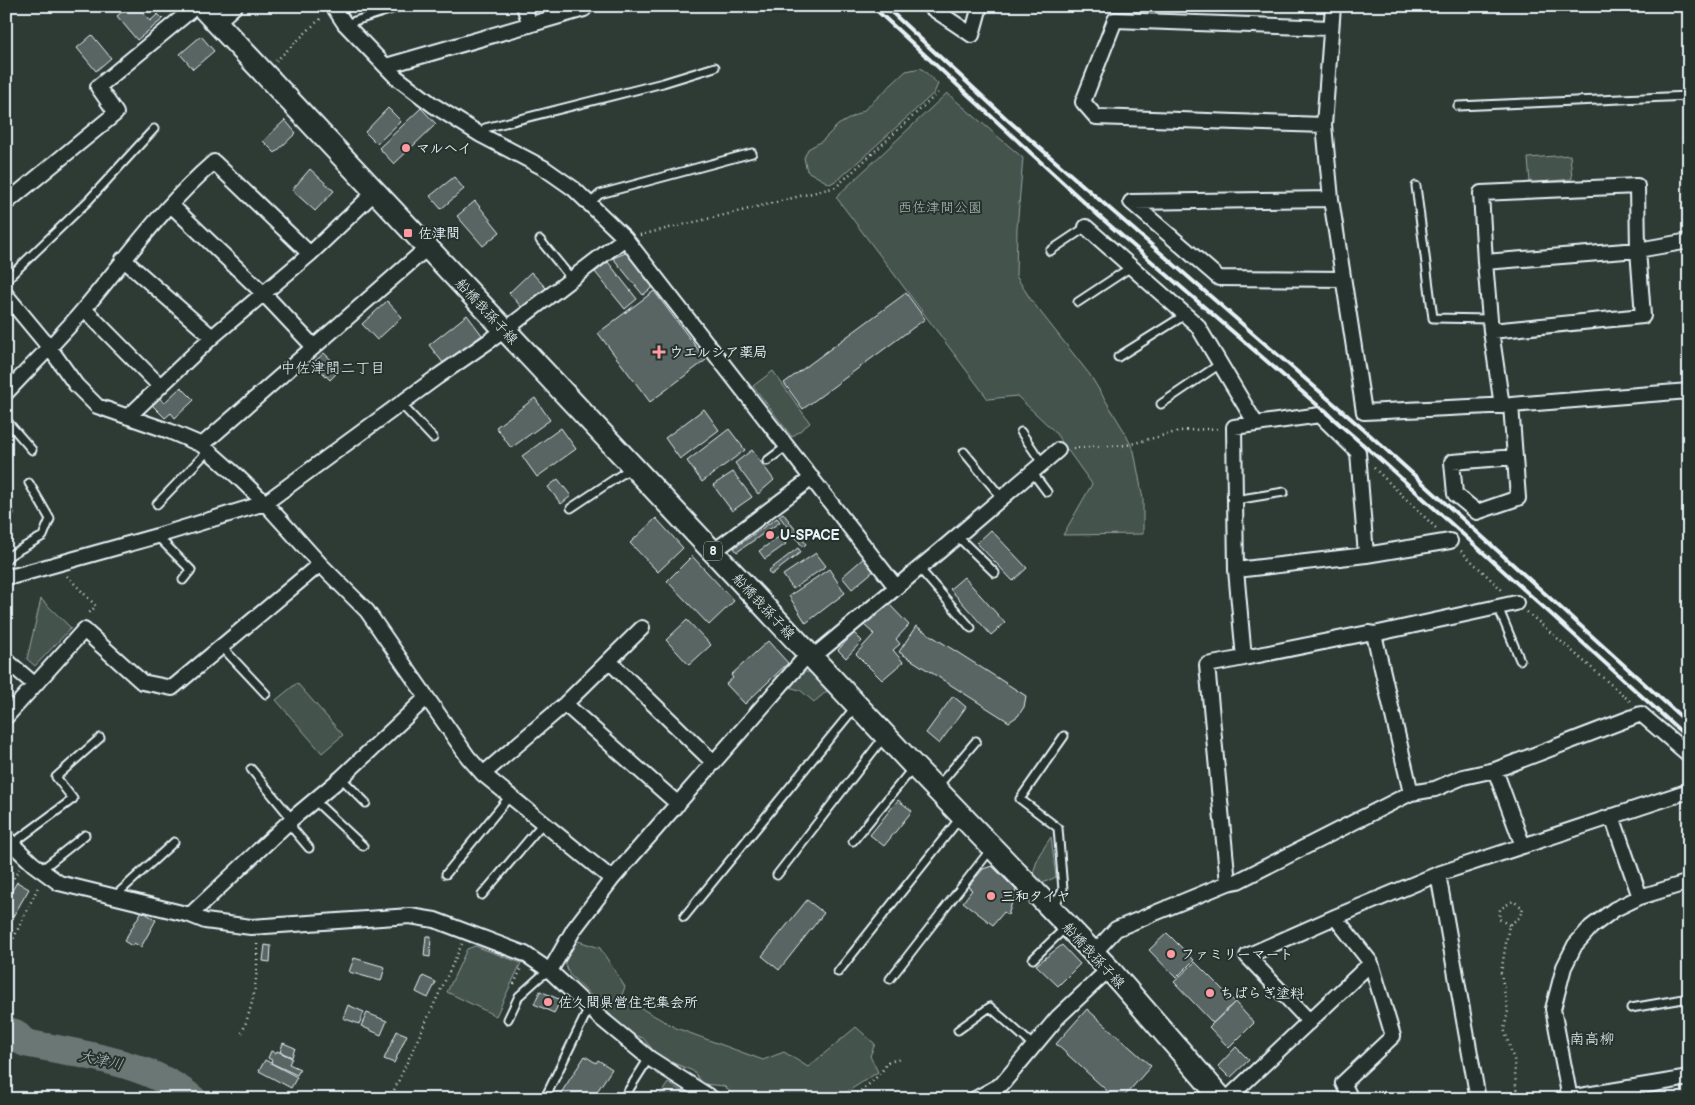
<svg xmlns="http://www.w3.org/2000/svg" width="1695" height="1105" viewBox="0 0 1695 1105" font-family="'Balsamiq Sans','Klee One',sans-serif">
  <style>
    .green { fill: #45524e; stroke: #96a2a3 }
    .lines { fill: none; stroke-linecap: round; stroke-linejoin: round }
    .river { stroke: #6b7775; stroke-width: 28 }
    .building { fill: #596563; stroke: #e8f1f8 }
    .lane-casing { stroke: #e8f1f8; stroke-width: 11 }
    .street-casing { stroke: #e8f1f8; stroke-width: 18 }
    .primary-casing { stroke: #e8f1f8; stroke-width: 25 }
    .path { stroke: #e8f1f8; stroke-width: 2.5; stroke-dasharray: 1 4; stroke-linecap: butt }
    .lane { stroke: #26332d; stroke-width: 7 }
    .street { stroke: #26332d; stroke-width: 14 }
    .primary { stroke: #26332d; stroke-width: 21 }
    .rail { stroke: #e8f1f8; stroke-width: 4 }
    .poi-dot { fill: #ff9aa2; stroke: #26332d; stroke-width: 2 }
    .labels { text-anchor: middle; stroke-width: 4; stroke-linejoin: round; paint-order: stroke }
    .shield { fill: #26332d; stroke: #aeb8bb; stroke-width: 1 }
    .shield-label { font-size: 12px; font-weight: bold; fill: #e8f1f8 }
    .poi-label { font-size: 14px; font-weight: bold; fill: #e8f1f8; stroke: #26332d; text-anchor: start }
    .park-label { font-size: 14px; fill: #afb9bc; stroke: #26332d }
    .street-label { font-size: 14px; fill: #e8f1f8; stroke: #26332d }
    .neighbourhood-label { font-size: 15px; fill: #e8f1f8; stroke: #26332d }
    .water-label { font-size: 15px; font-style: italic; fill: #b0babd; stroke: #26332d }
  </style>
  <rect width="100%" height="100%" fill="#2e3b35"/>
  <filter id="ink" filterUnits="userSpaceOnUse"><feTurbulence type="fractalNoise" baseFrequency=".02" numOctaves="2"/><feDisplacementMap in="SourceGraphic" scale="10" xChannelSelector="R" yChannelSelector="G"/><feConvolveMatrix kernelMatrix="1 2 1 2 8 2 1 2 1" color-interpolation-filters="sRGB"/></filter>
  <g filter="url(#ink)">
    <!-- green -->
    <path class="green" d="M921,68L938,84L934,93L839,179L830,184L807,171L804,158L808,149L822,141L838,125L863,111L906,71Z
      M947,93L1023,158L1017,228L1016,276L1031,300L1090,375L1123,429L1134,451L1143,499V534L1063,535L1092,484L1054,431L1017,396L988,399L836,197Z
      M1570,155L1572,179L1530,183L1528,158Z
      M773,371L810,423L792,437L753,386Z
      M41,599L71,628L35,666L27,659Z
      M804,672H809L841,701V704L827,691L814,702L800,690L788,687Z
      M297,683L343,735L322,753L276,700Z
      M1051,837L1056,877L1043,883L1033,873L1039,855Z
      M578,941L600,948L625,987L621,997L676,1028L763,1060L784,1052L808,1067L856,1027L875,1044L870,1056L878,1072L836,1099H738L724,1086L703,1084L693,1071L659,1057L643,1038L618,1030L611,1015L569,974L563,958Z
      M475,946L521,963L496,1016L447,992L467,949Z
      M668,1083L695,1099H657Z"/>
    <g class="lines">
      <!-- river -->
      <path class="river" d="M6,1030L15,1033L25,1043C80,1054 149,1062 193,1099"/>
    </g>
    <!-- building -->
    <path class="building" d="M129,6H138L150,21L158,14L163,19L137,40L117,16Z
      M92,35L111,58L96,71L77,48Z
      M201,36L214,51L193,69L180,54Z
      M388,108L401,121L377,144L365,132Z
      M421,108L436,124L394,164L379,148Z
      M285,120L296,133L275,153L263,141Z
      M310,169L334,191L315,211L292,190Z
      M454,177L464,189L441,209L430,196Z
      M475,201L500,232L483,246L457,216Z
      M628,252L655,285L643,295L613,258Z
      M608,262L637,299L625,309L595,272Z
      M531,272L547,289L524,310L509,293Z
      M654,291L706,360L650,402L598,333Z
      M906,293L925,319L803,409L784,383Z
      M387,301L402,317L377,340L362,324Z
      M467,315L482,335L444,364L429,345Z
      M324,353L341,369L330,380L313,363Z
      M181,387L194,400L175,418L171,413L165,418L150,403L158,396L164,403Z
      M535,398L550,420L511,448L496,427Z
      M704,409L719,430L680,459L665,438Z
      M561,428L576,449L537,477L522,456Z
      M729,429L745,450L702,482L687,461Z
      M752,450L774,480L758,494L735,463Z
      M733,472L752,497L732,511L713,485Z
      M558,479L571,496L561,504L548,487Z
      M783,513L806,544L803,547L779,516Z
      M656,518L683,548L658,572L630,543Z
      M777,518L780,522L737,552L734,548Z
      M991,530L1027,568L1013,581L977,543Z
      M780,536L786,544L765,559L759,551Z
      M798,548L801,552L771,575L768,571Z
      M816,553L826,566L793,589L783,575Z
      M692,556L734,601L709,625L667,581Z
      M866,556L876,569L852,589L842,577Z
      M829,569L845,593L806,623L789,596Z
      M964,577L1005,623L991,635L950,589Z
      M888,603L909,625L896,639L900,644L893,650L903,662L882,680L856,654L874,634L864,625Z
      M687,620L711,645L689,665L666,640Z
      M916,626L1026,696L1024,707L1018,716L1009,722L899,652Z
      M854,633L862,641L846,658L838,650Z
      M768,641L788,663L745,704L726,684L733,678L731,675Z
      M953,696L966,707L939,744L926,733Z
      M898,800L912,811L884,846L870,835Z
      M992,866L1016,890L1008,915L1004,912L993,925L963,902L972,890L968,887L983,869Z
      M17,882L29,889L11,920L6,917V901Z
      M807,900L824,913L779,970L762,956Z
      M142,911L156,920L141,947L134,943L132,946L124,941Z
      M1167,933L1194,960L1176,978L1149,950Z
      M426,936H431L430,957L424,956Z
      M265,945L271,946L270,962L263,961Z
      M1062,945L1080,964L1058,986L1036,965Z
      M354,958L385,967L381,981L349,972Z
      M1195,962L1235,1002L1213,1023L1174,982Z
      M423,976L436,982L428,998L416,992Z
      M540,991L561,1000L554,1013L534,1004Z
      M1235,1002L1254,1023L1229,1048L1209,1027Z
      M348,1005L364,1012L359,1024L343,1018Z
      M1087,1009L1151,1066L1122,1099H1116L1056,1044Z
      M367,1013L387,1021L381,1035L361,1026Z
      M397,1031L407,1035L394,1063L384,1059Z
      M283,1043L295,1048L292,1057L280,1052Z
      M1236,1047L1249,1060L1230,1078L1218,1066Z
      M271,1051L276,1053L277,1051L292,1058L289,1064L300,1069L297,1075L271,1063L272,1060L268,1058Z
      M585,1056L596,1063L598,1060L612,1069L592,1099H557Z
      M265,1060L297,1077L291,1088L259,1071Z"/>
    <g class="lines">
      <defs>
        <path id="lane" d="M345,24L402,6
          M1458,106L1689,96
          M481,135L485,128L663,83L715,67
          M1416,186L1433,318L1490,319
          M590,203L600,194L752,153
          M540,240L571,278
          M1050,251L1086,227
          M6,280L87,202L154,129
          M1078,302L1131,267
          M1118,357L1185,315
          M401,404L433,438
          M1161,404L1220,364
          M6,420L32,450
          M1021,432L1042,463
          M964,452L1002,498
          M767,461L787,446
          M1032,472L1047,492
          M1235,500L1284,492
          M157,504L209,450
          M571,508L631,468
          M6,515L9,513
          M157,536L191,570L183,580
          M957,536L995,573
          M6,560L10,555L43,536L50,519L29,483
          M919,568L971,628
          M1498,607L1520,660
          M221,646L266,694
          M251,769L292,819L293,829L309,848
          M341,778L366,803
          M938,786L976,741
          M314,800L363,846
          M853,841L913,768
          M12,844L73,799L56,777L100,738
          M41,870L85,835
          M446,874L510,796
          M777,875L884,737
          M482,895L543,823
          M115,896L174,842
          M1054,906L1063,890L1058,828L1020,799L1064,736
          M684,917L856,706
          M1033,959L1065,928
          M838,972L960,818
          M890,979L991,849
          M1631,1008L1689,998
          M508,1019L519,996L540,977L549,971
          M958,1030L990,1007L1034,1046
          M546,1096L589,1008
          M623,1099L649,1058"/>
        <path id="street" d="M333,6L345,24L396,77L433,105L481,135L544,168L574,189L625,238L896,587
          M524,6L530,25
          M929,6L972,35L980,6
          M216,23L235,6
          M386,66L584,9
          M1324,125L1096,117L1083,102L1115,20L1331,28
          M1331,199L1324,125L1333,6
          M6,203L116,113L98,87L196,6
          M171,205L264,294L314,347
          M1086,227L1197,325L1256,424L1234,427L1236,570L1244,658L1207,665L1228,883
          M123,259L212,337
          M1485,262L1481,193L1637,186L1638,250L1643,316L1491,331L1485,262L1638,250L1689,241
          M1343,279L1219,278L1131,202L1331,199L1364,412L1511,405L1689,391
          M6,295L49,347L76,385L97,406L169,431L202,445L237,476L265,503L320,564L367,611L468,757L483,774L612,879
          M84,309L160,386
          M1491,331L1502,406
          M6,393C32,365 60,338 84,309C126,259 164,205 214,162L310,254
          M1511,405L1518,498L1477,512L1455,494L1452,462L1515,457
          M128,417L212,337L310,254L375,192
          M1256,424L1320,415L1358,452L1366,555
          M202,445L428,247
          M713,552L812,478
          M1236,570L1366,555L1450,541
          M6,575L14,576L157,536L265,503L437,377L505,330L625,238
          M1374,634L1411,793
          M1244,658L1368,633L1374,634L1516,603
          M6,660L34,684
          M609,661L714,763
          M565,704L678,804
          M6,717L84,630L142,682L172,688L320,564
          M1495,770L1523,846
          M483,774L565,704L642,628
          M1612,816L1640,897
          M6,837L12,844L33,864L59,883L190,915L205,921L251,927L410,916L435,920L525,954L550,971L598,1016L649,1058L713,1099
          M1438,874L1478,1099
          M190,915L292,819L341,778L426,698
          M1335,917L1371,963
          M1093,954L1116,929L1228,883L1238,881L1411,793L1435,789L1463,777L1495,770L1641,714L1689,755
          M550,971L574,929L612,879L803,660L813,657L941,550L1058,450
          M1310,1022L1247,956L1335,917L1438,874L1689,791
          M975,1099L1002,1084L1058,1017L1109,969
          M1227,1099L1371,963L1393,1036L1343,1083L1351,1099
          M1562,1099L1689,1078
          M1570,1099L1553,1009L1564,967L1575,945L1591,927L1615,909L1640,897L1689,882"/>
        <path id="primary" d="M201,6L914,766L1109,969L1222,1099"/>
      </defs>
      <!-- lane casing -->
      <use href="#lane" class="lane-casing"/>
      <!-- street casing -->
      <use href="#street" class="street-casing"/>
      <!-- primary casing -->
      <use href="#primary" class="primary-casing"/>
      <!-- path -->
      <path class="path" d="M276,61L322,17
        M640,235L741,211L836,187L938,93
        M1073,448L1127,445L1180,431L1220,428
        M1374,468L1437,529
        M1461,551L1504,592
        M67,576L96,606L87,615
        M1527,612L1631,702
        M6,891L19,869
        M1509,925L1499,919L1500,909L1513,901L1523,908L1519,918L1509,925L1501,973L1508,1011L1504,1029L1514,1060L1517,1099
        M7,952L39,885
        M514,984L521,969
        M242,1033C255,1000 258,977 257,942
        M390,1099L462,944
        M848,1099C864,1089 878,1079 888,1062L900,1059"/>
      <!-- lane -->
      <use href="#lane" class="lane"/>
      <!-- street -->
      <use href="#street" class="street"/>
      <!-- primary -->
      <use href="#primary" class="primary"/>
      <!-- rail -->
      <path class="rail" d="M872,6L1099,216L1382,461L1689,739
        M885,6L1009,121L1371,436L1689,724"/>
    </g>
  </g>
  <!-- markers -->
  <g class="poi-dot">
    <circle cx="406" cy="148" r="5"/>
    <rect x="403" y="228" width="10" height="10" rx="2.5"/>
    <path d="M656.5 344.5h5v5h5v5h-5v5h-5v-5h-5v-5h5z"/>
    <circle cx="770" cy="535" r="5"/>
    <circle cx="991" cy="896" r="5"/>
    <circle cx="1171" cy="954" r="5"/>
    <circle cx="1210" cy="993" r="5"/>
    <circle cx="548" cy="1002" r="5"/>
  </g>
  <g class="labels">
    <!-- shield labels -->
    <rect class="shield" x="704" y="541.5" width="18" height="19" rx="4"/>
    <g class="shield-label">
      <text x="713" y="555">8</text>
    </g>
    <!-- poi labels -->
    <g class="poi-label">
      <text x="416" y="153">マルヘイ</text>
      <text x="418" y="238">佐津間</text>
      <text x="669" y="357">ウエルシア薬局</text>
      <text x="780" y="540">U-SPACE</text>
      <text x="1001" y="901">三和タイヤ</text>
      <text x="1181" y="959">ファミリーマート</text>
      <text x="1220" y="998">ちばらぎ塗料</text>
      <text x="558" y="1007">佐久間県営住宅集会所</text>
    </g>
    <!-- park labels -->
    <g class="park-label">
      <text x="940" y="212">西佐津間公園</text>
    </g>
    <!-- street labels -->
    <g class="street-label">
      <text transform="translate(487 311) rotate(47)" y="5">船橋我孫子線</text>
      <text transform="translate(764 606) rotate(47)" y="5">船橋我孫子線</text>
      <text transform="translate(1094 955) rotate(47)" y="5">船橋我孫子線</text>
    </g>
    <!-- neighbourhood labels -->
    <g class="neighbourhood-label">
      <text x="333" y="373">中佐津間二丁目</text>
      <text x="1592" y="1044">南高柳</text>
    </g>
    <!-- water labels -->
    <g class="water-label">
      <text transform="translate(101 1060) rotate(13)" y="5">大津川</text>
    </g>
  </g>
  <!-- margin -->
  <rect width="1695" height="1105" fill="none" stroke="#26332d" stroke-width="25"/>
  <rect x="12" y="12" width="1670" height="1080" fill="none" stroke="#e8f1f8" stroke-width="2" filter="url(#ink)"/>
</svg>
